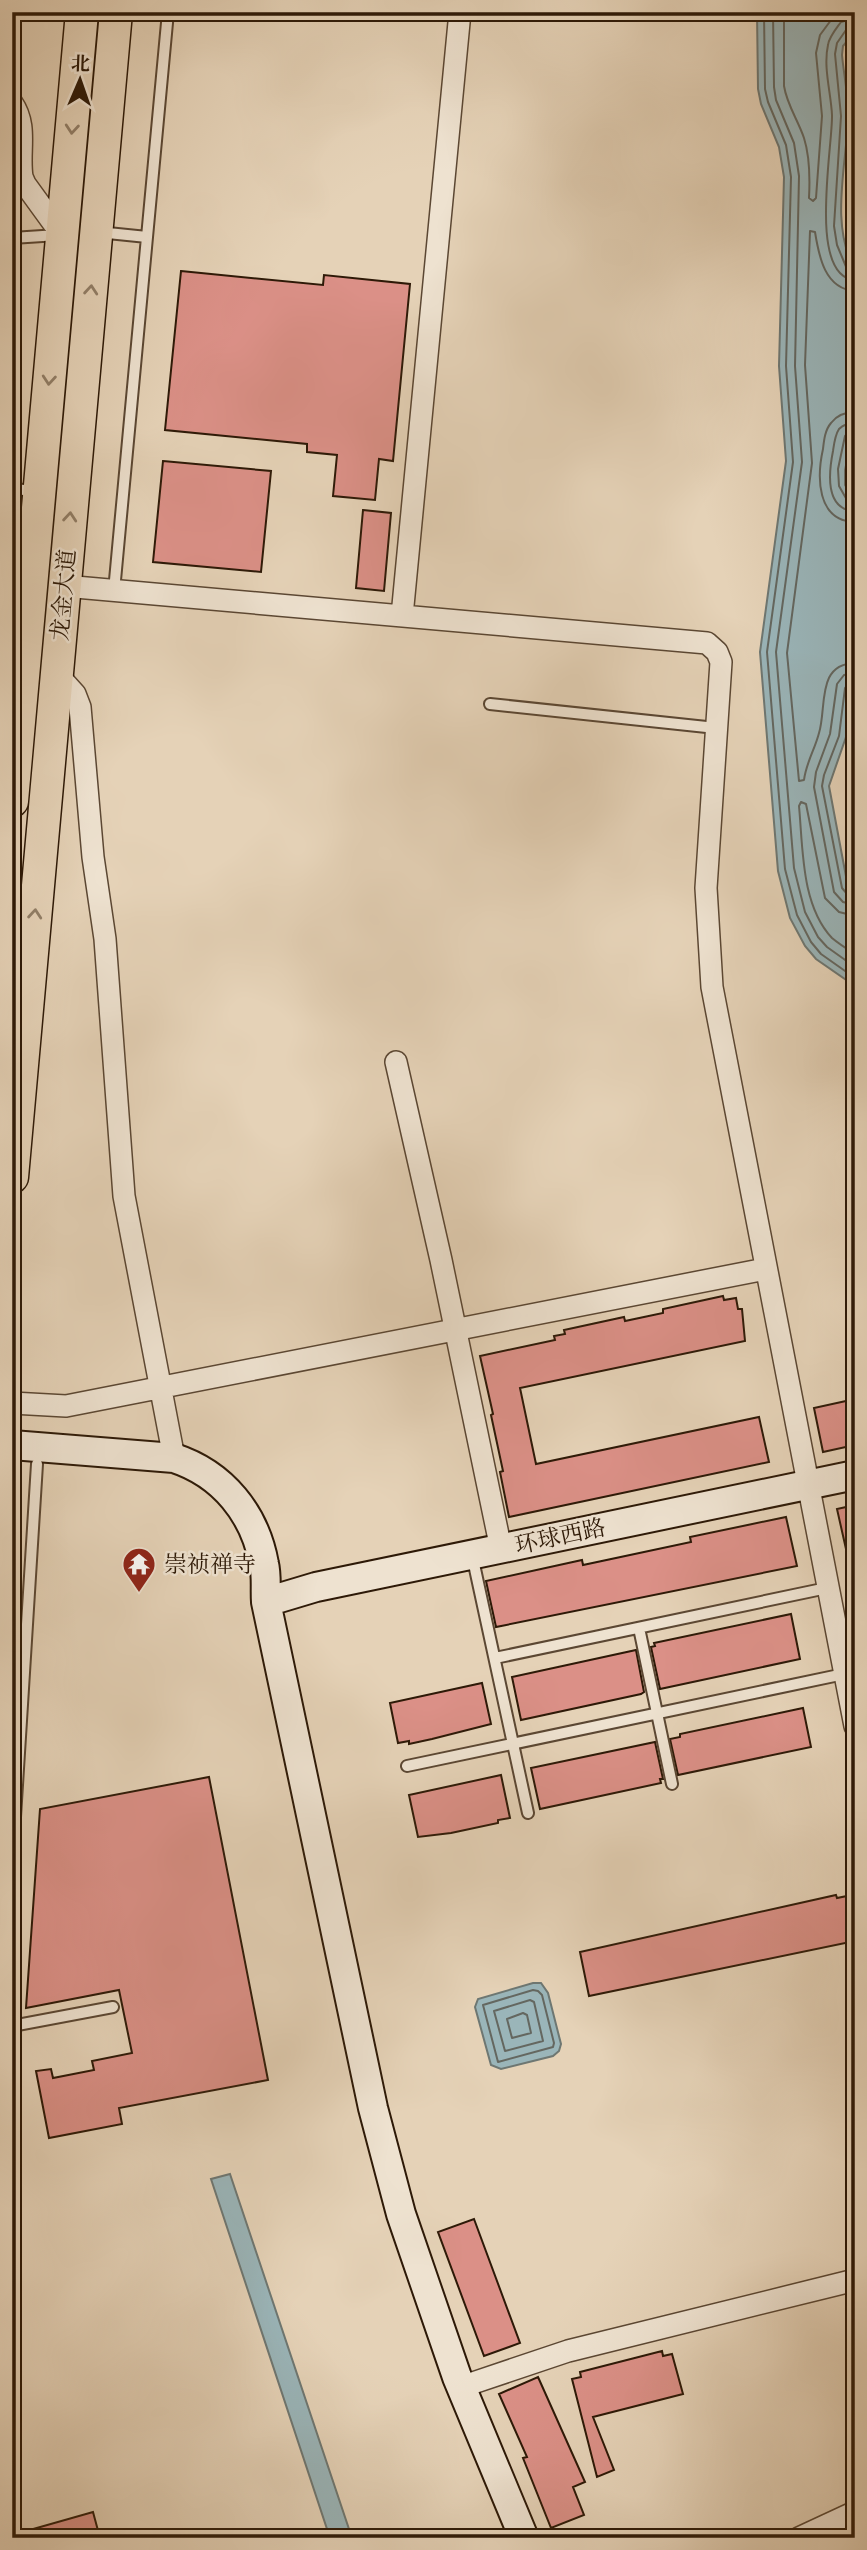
<svg xmlns="http://www.w3.org/2000/svg" width="867" height="2550" viewBox="0 0 867 2550" font-family="'EB Garamond','Noto Serif SC',serif">
  <style>
    .water { fill: #9ab5b9; stroke: #6e7772; stroke-width: 2 }
    .lines { fill: none; stroke-linecap: round; stroke-linejoin: round }
    .shore { stroke: #646760; stroke-width: 2 }
    .building { fill: #db9087; stroke: #2d1907; stroke-width: 2 }
    .lane-casing { stroke: #5b4733; stroke-width: 14 }
    .street-casing { stroke: #5b4733; stroke-width: 24 }
    .secondary-casing { stroke: #2d1907; stroke-width: 32 }
    .primary-casing { stroke: #2d1907; stroke-width: 35 }
    .lane { stroke: #eee2d0; stroke-width: 10 }
    .street { stroke: #eee2d0; stroke-width: 21 }
    .secondary { stroke: #eee2d0; stroke-width: 28 }
    .primary { stroke: #e5d2b7; stroke-width: 32 }
    .oneway { stroke: #927f68 }
    .labels { text-anchor: middle; stroke-width: 5; stroke-linejoin: round; paint-order: stroke }
    .street-label { font-size: 23px; fill: #2d1907; stroke: #eee2d0 }
    .poi-label { font-size: 23px; fill: #2d1907; stroke: #eee2d0; text-anchor: start }
  </style>
  <rect width="100%" height="100%" fill="#e5d2b7"/>
  <filter id="stains"><feTurbulence type="fractalNoise" baseFrequency=".00286" numOctaves="4"/><feColorMatrix values="0 0 0 0 .2 0 0 0 0 .09 0 0 0 0 .02 0 0 0 .5 -.17"/></filter>
  <radialGradient id="worn" r=".72"><stop offset=".6" stop-color="#630" stop-opacity="0"/><stop offset="1" stop-color="#630" stop-opacity=".3"/></radialGradient>
  <!-- water -->
  <path class="water" d="M757,12H855V32L843,46L842,55C844,76 849,99 848,120C846,167 830,227 855,269V422L845,470V485L855,501V666L846,737L829,786L848,887L855,891V986L816,959L805,946L790,918L778,871L760,652L786,461L779,366L784,177L779,147L761,104L758,89Z
    M533,1983H541L548,1993L561,2044L559,2051L553,2056L501,2069L491,2065L475,2007L478,1999Z
    M230,2174L352,2538H330L211,2179Z"/>
  <g class="lines">
    <!-- shore -->
    <path class="shore" d="M764,12L765,89L768,102L786,145L791,177L786,366L793,462L767,652L785,869L797,915L811,942L821,954L855,978
      M773,12L774,87L776,100L794,143L799,176L795,366L802,462L776,652L794,868L805,912L818,937L827,947L855,967
      M784,12V86C787,105 798,120 804,138C810,157 810,179 809,198L813,201L816,198L822,116L816,53L820,35L837,12
      M855,18L841,22C836,29 829,37 828,45C823,67 831,93 832,115C833,146 807,277 855,280
      M855,27L846,30L837,43L835,54L841,116L834,226L837,245L847,269L855,271
      M855,291C825,289 819,257 815,232L810,231L805,365L812,463L787,653L799,781L804,780C806,763 815,749 819,733C827,707 816,664 855,663
      M855,412C845,412 837,415 831,423C825,430 824,440 823,449C817,476 816,521 855,522
      M855,423C849,423 844,424 839,429C835,435 834,444 833,451C829,471 824,510 855,511
      M855,431L849,432L845,436L838,469L839,486L847,500L855,503
      M855,673L844,675L837,684L830,734L816,772L814,787L834,892L843,902L855,905
      M855,682L849,683L845,688L839,736L824,775L822,786L842,888L848,895L855,896
      M855,916L839,912L825,898L806,804L801,802L799,806C803,848 801,905 832,938C839,944 847,949 855,954
      M533,1990L538,1991L542,1995L554,2043L553,2047L498,2062L483,2005Z
      M530,2000L534,2002L543,2041L505,2051L494,2011Z
      M523,2013L527,2015L531,2033L512,2038L507,2019Z"/>
  </g>
  <!-- building -->
  <path class="building" d="M181,271L323,285L324,275L410,284L393,461L379,459L375,500L333,496L337,455L307,452V444L165,430Z
    M163,461L271,471L261,572L153,562Z
    M363,510L391,513L384,591L356,588Z
    M723,1296L724,1300L736,1298L738,1309H742L745,1341L520,1388L536,1464L759,1417L769,1462L509,1517L500,1472L503,1471L491,1415L493,1414L480,1356L555,1340L554,1336L565,1334L564,1330L624,1317L625,1321L663,1313V1309Z
    M855,1399V1445L823,1452L814,1408Z
    M855,1505V1557L848,1558L837,1509Z
    M786,1517L797,1566L496,1627L486,1581L582,1560L583,1565L691,1542L690,1537Z
    M791,1614L800,1659L660,1689L651,1647L655,1646L654,1643Z
    M636,1650L644,1692L641,1694L521,1720L512,1677Z
    M482,1683L491,1724L432,1739L409,1744V1741L398,1743L390,1703Z
    M803,1708L811,1747L678,1775L670,1739L680,1737V1734Z
    M655,1742L663,1779H660L661,1783L540,1809L531,1768Z
    M501,1775L510,1818L498,1820V1823L451,1833L418,1837L409,1795Z
    M209,1777L268,2080L119,2108L122,2124L49,2138L36,2071L51,2069L53,2078L94,2070L92,2061L132,2053L119,1990L26,2008L40,1809Z
    M836,1895L837,1898L847,1896L855,1941L589,1996L580,1952Z
    M474,2219L520,2343L484,2356L438,2232Z
    M662,2351L663,2356L672,2354L683,2394L593,2417L614,2470L597,2477L572,2379L581,2377L580,2372Z
    M538,2377L585,2482L573,2487L584,2515L551,2528L523,2458L527,2457L499,2394Z
    M93,2512L100,2538H19V2533Z"/>
  <g class="lines">
    <defs>
      <path id="lane" d="M98,232L147,237
        M12,238L58,235
        M12,489L37,491
        M114,591L168,12
        M490,704L716,728
        M472,1555L528,1813
        M639,1628L672,1784
        M495,1658L827,1588
        M407,1766L844,1674
        M12,1865L37,1464
        M12,2026L113,2007"/>
      <path id="street" d="M12,103C28,126 18,151 22,177L25,184L62,235
        M64,586L707,643L717,652L721,662L706,888L712,987L855,1726
        M402,616L460,12
        M56,673L75,694L80,707L93,857L105,939L124,1196L174,1458
        M396,1062L441,1260L501,1549
        M12,1403L66,1406L765,1269
        M461,2387L568,2351L855,2280
        M799,2538L855,2512"/>
      <path id="secondary" d="M12,1445L174,1458C223,1474 255,1514 264,1564C267,1576 265,1590 266,1602L373,2108L401,2214L457,2377L524,2538
        M266,1602L316,1587L855,1475"/>
      <path id="primary" d="M12,801L82,12
        M12,1177L116,12"/>
    </defs>
    <!-- lane casing -->
    <use href="#lane" class="lane-casing"/>
    <!-- street casing -->
    <use href="#street" class="street-casing"/>
    <!-- secondary casing -->
    <use href="#secondary" class="secondary-casing"/>
    <!-- primary casing -->
    <use href="#primary" class="primary-casing"/>
    <!-- lane -->
    <use href="#lane" class="lane"/>
    <!-- street -->
    <use href="#street" class="street"/>
    <!-- secondary -->
    <use href="#secondary" class="secondary"/>
    <!-- primary -->
    <use href="#primary" class="primary"/>
  </g>
  <!-- one-way arrows -->
  <defs><path id="oneway-chevron" d="M-2-3.5L2.5 0L-2 3.5" fill="none" stroke-width="1.6" stroke-linecap="round" stroke-linejoin="round" transform="scale(1.75)"/></defs>
  <g class="oneway">
    <use href="#oneway-chevron" transform="translate(72 129) rotate(95)"/>
    <use href="#oneway-chevron" transform="translate(91 290) rotate(-85)"/>
    <use href="#oneway-chevron" transform="translate(49 380) rotate(95)"/>
    <use href="#oneway-chevron" transform="translate(70 517) rotate(-85)"/>
    <use href="#oneway-chevron" transform="translate(35 914) rotate(-85)"/>
  </g>
  <!-- icons -->
  <defs>
    <symbol id="temple-pin" viewBox="-11 -11 22 30"><path d="M0 17L-7.5 6A9.5 9.5 0 1 1 7.5 6Z" fill="#8f2418" stroke="#eee2d0"/><path d="M0-6L5-2H3V0L6.5 2.5H4V6H1.5V3h-3V6H-4V2.5H-6.5L-3 0V-2H-5Z" fill="#fff"/></symbol>
  </defs>
  <g fill-rule="evenodd">
    <use href="#temple-pin" x="120" y="1545" width="38" height="52"/>
  </g>
  <g class="labels">
    <!-- street labels -->
    <g class="street-label">
      <text transform="translate(63 595) rotate(-85)" y="8">龙金大道</text>
      <text transform="translate(560 1536) rotate(-12)" y="8">环球西路</text>
    </g>
    <!-- poi labels -->
    <g class="poi-label">
      <text x="164" y="1572">崇祯禅寺</text>
    </g>
  </g>
  <!-- margin -->
  <rect width="867" height="2550" fill="none" stroke="#e5d2b7" stroke-width="42"/>
  <rect x="14" y="14" width="839" height="2522" fill="none" stroke="#2d1907" stroke-width="3.5"/>
  <rect x="21" y="21" width="825" height="2508" fill="none" stroke="#2d1907" stroke-width="2"/>
  <!-- north arrow -->
  <g transform="translate(80 80) rotate(2)" stroke="#eee2d0" stroke-width="5" paint-order="stroke">
  <path d="M0-5L12 26L0 18L-12 26Z" fill="#2d1907"/>
  <text y="-10" font-size="19" font-weight="bold" text-anchor="middle" fill="#2d1907">北</text>
  </g>
  <rect width="100%" height="100%" filter="url(#stains)"/>
  <rect width="100%" height="100%" fill="url(#worn)"/>
</svg>
